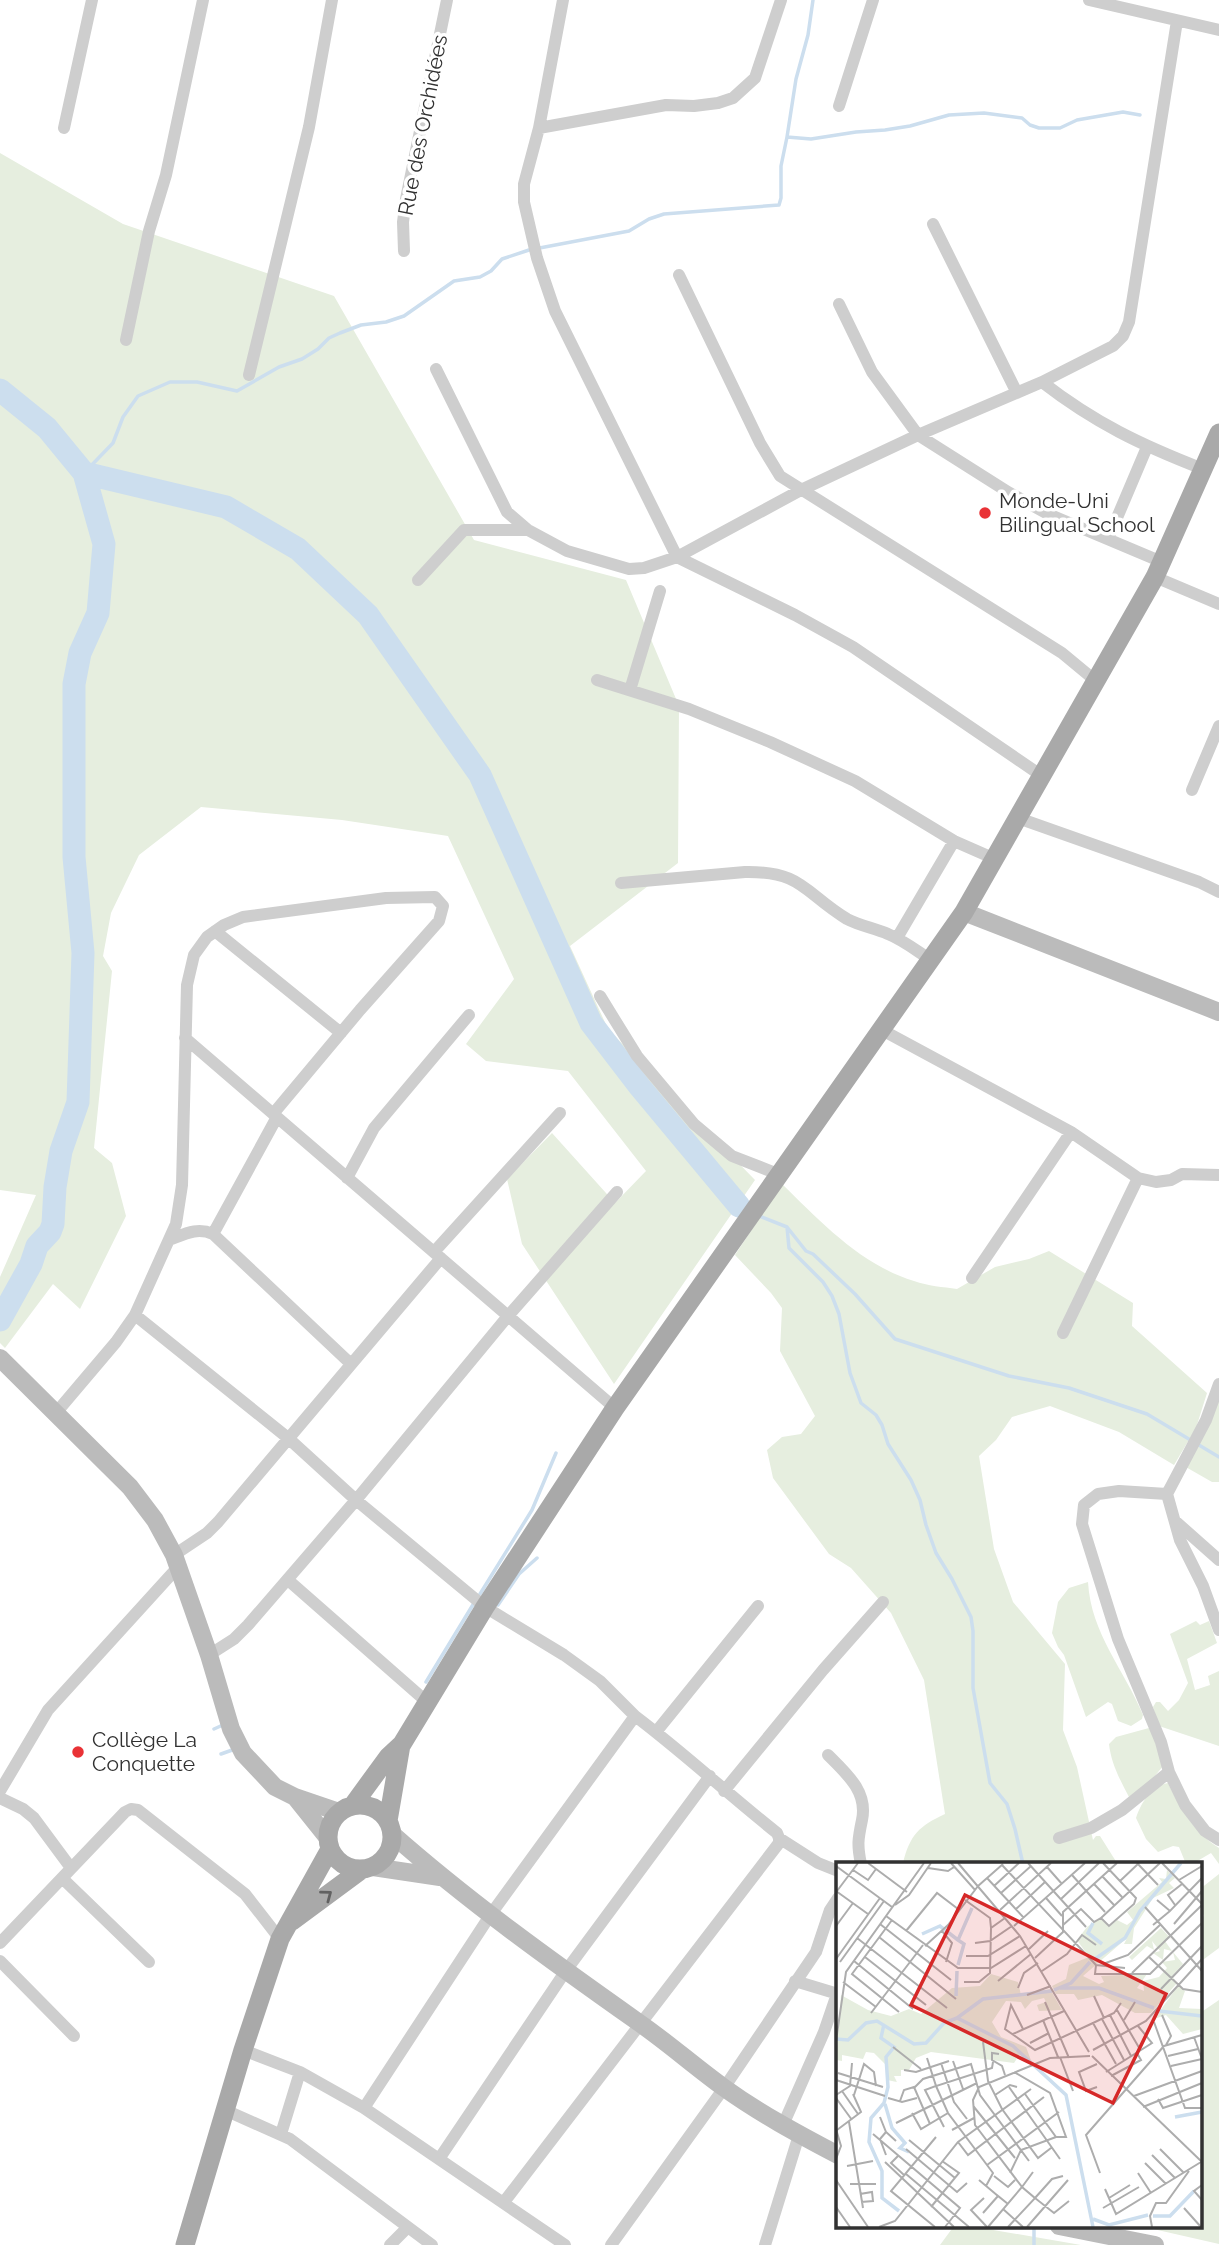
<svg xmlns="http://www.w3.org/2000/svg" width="1219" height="2245" viewBox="0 0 1219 2245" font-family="Raleway,sans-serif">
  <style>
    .green { fill: #e6eedf }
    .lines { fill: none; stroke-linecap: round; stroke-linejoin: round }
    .stream { stroke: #ccdeee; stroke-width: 3.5 }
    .river { stroke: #ccdeee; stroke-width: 23 }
    .street { stroke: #cecece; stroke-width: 12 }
    .secondary { stroke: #bbb; stroke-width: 18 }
    .primary { stroke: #a9a9a9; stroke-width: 19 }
    .oneway { stroke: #616161 }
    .poi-dot { fill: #e93236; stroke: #fff; stroke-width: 2.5 }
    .labels { text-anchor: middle; stroke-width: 7; stroke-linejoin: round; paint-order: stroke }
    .street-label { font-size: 21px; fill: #313131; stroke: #fff }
    .poi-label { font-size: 21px; fill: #313131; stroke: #fff; text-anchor: start }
    .inset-river { fill: none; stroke: #ccdeee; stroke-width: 3.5 }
    .inset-road { fill: none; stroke: #adadad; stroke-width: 2 }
    .view { fill: #d62828; fill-opacity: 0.15; stroke: #d62828; stroke-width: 3.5 }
    .inset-edge { fill: none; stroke: #313131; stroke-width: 3.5 }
  </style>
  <rect width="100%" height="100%" fill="#fff"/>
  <!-- green -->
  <path class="green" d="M0,153L123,224L334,296L474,540L626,580L679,706L678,863L570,946L608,1029L755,1180L614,1384L522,1244L507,1179L552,1133L615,1203L646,1171L568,1071L486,1061L466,1044L514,979L448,836L342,820L201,807L139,855L111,913L103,956L112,971L94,1148L112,1163L126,1216L80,1309L53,1284L5,1348L0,1343V1277L36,1195L0,1190Z
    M782,1184C821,1222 861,1265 914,1281C928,1286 943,1287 957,1289L995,1267L1029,1259L1049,1251L1133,1303L1132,1326L1207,1393L1196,1428L1174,1465L1119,1432L1050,1406L1012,1417L996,1440L979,1456L994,1549L1013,1602L1065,1664L1063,1730L1077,1767L1093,1840L1096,1836H1100L1117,1863H903C910,1835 919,1826 945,1814L924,1680L891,1613L851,1568L829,1554L773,1478L767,1450L782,1437L801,1434L815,1416L780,1351L782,1308L771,1293L735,1255Z
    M1219,1384V1482H1212L1184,1466Z
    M1088,1582C1091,1634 1124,1669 1143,1715L1142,1719L1131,1726L1118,1721L1112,1704L1108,1702L1086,1717L1064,1655L1058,1647L1052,1633L1058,1602L1069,1588Z
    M1196,1621L1200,1625L1209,1621L1217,1643L1187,1659L1195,1690L1210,1685L1208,1676L1219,1671V1746L1159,1726L1153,1707L1156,1702H1160L1168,1711L1179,1700L1188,1683L1170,1634Z
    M1149,1728L1155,1739L1163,1766L1150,1782L1129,1797C1120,1780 1111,1763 1109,1744L1116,1737Z
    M1168,1783C1180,1808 1195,1833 1219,1848V1864L1211,1853L1194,1863L1186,1864L1179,1847L1173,1846L1158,1852L1146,1839L1136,1818C1141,1803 1151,1786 1168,1783Z
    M1219,1874V1948L1200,1962V1919L1204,1916L1200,1908V1889Z
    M1219,2000V2244L1140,2226H1200V2013Z
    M954,2226H970L1081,2245H940Z"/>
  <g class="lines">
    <!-- stream -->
    <path class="stream" d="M787,137L796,79L808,35L813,0
      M84,473L113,443L123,417L138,396L170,382H197L237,391L279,367L302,359L318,349L329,338L340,333L361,325L386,322L404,316L454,281L480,277L491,271L502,259L529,250L629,231L649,219L664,214L779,205L781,198V166L787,137L811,139L856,132L885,130L910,126L949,115L984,113L1022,118L1030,125L1039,128H1060L1077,120L1123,112L1140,115
      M759,1216L787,1227L806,1251L813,1254L855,1294L895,1339L1009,1376L1069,1388L1147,1414L1219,1457
      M787,1227L789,1248L823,1282L832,1296L839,1314L850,1373L861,1403L876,1415L882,1425L888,1444L911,1480L920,1500L926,1525L936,1553L952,1579L971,1617L973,1631V1688L990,1783L1007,1804L1015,1829L1023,1864
      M480,1594L532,1510L556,1453
      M498,1605L519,1574L537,1558
      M426,1682L474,1603
      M214,1729L225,1724
      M221,1754L235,1749
      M1034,2226V2245"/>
    <!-- river -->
    <path class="river" d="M0,390L47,428L84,473L104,544L98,613L80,653L74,684V857L83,953L78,1102L61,1151L55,1187L53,1224L50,1232L37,1246L31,1264L0,1320
      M84,473L226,507L298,549L368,615L480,775L591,1023L640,1087L739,1206"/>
    <!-- street -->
    <path class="street" d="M563,0L539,128L524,184V202L537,258L555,311L677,557L795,615L853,647L1042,776
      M1089,0L1219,30
      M839,106L873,0
      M64,128L92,0
      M539,128L666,105L694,106L718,103L733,98L755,78L781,0
      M933,224L1017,393
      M404,251L403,222L406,199L447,0
      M679,275L760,443L780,476L1062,653L1097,682
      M839,304L872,372L918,435L1008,492L1048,514L1162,562
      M126,340L149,231L166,175L203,0
      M436,369L507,512L528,530L567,551L629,569L644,568L677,557L801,490L918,435L1042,382C1095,423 1141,445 1203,469
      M249,375L309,127L332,0
      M1042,382L1113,346L1123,336L1129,322L1177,21
      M1108,539L1147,447
      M1155,577L1219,604
      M418,580L464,530H528
      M597,680L689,709L770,742L855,781L954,841L995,859
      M630,690L660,591
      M1192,790L1219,726
      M1018,818L1199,882L1219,892
      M621,883L745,872C803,871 804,893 847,919C860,926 875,928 888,934C903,940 917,951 931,960
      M215,931L341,1033
      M897,938L954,841
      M600,996L637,1056L694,1124L732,1156L778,1174
      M882,1030L1071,1132L1138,1178L1156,1182L1171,1180L1182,1174L1219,1175
      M185,1038L615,1408
      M273,1114L360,1010L439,921L443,906L435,897L386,898L243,917L224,925L207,937L194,955L187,985L182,1185L176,1224L135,1315L288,1438L356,1500L485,1607L564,1655L600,1681L635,1716
      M347,1178L374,1128L469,1015
      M213,1234L277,1117
      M169,1240C185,1234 197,1227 213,1234L351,1364
      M434,1252L560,1113
      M972,1278L1071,1132
      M1063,1333L1138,1178
      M1219,1384L1206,1420L1167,1494L1180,1540L1203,1586L1219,1630
      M55,1414L116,1342L135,1315
      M1167,1494L1119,1491L1098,1494L1084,1505L1082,1524L1118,1639L1161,1742L1169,1772L1185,1805L1205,1831L1219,1840
      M1175,1521L1219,1560
      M174,1555L207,1533L218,1522L441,1258
      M288,1580L427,1702
      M209,1655L234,1639L248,1625L356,1500L508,1316L617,1192
      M656,1732L758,1606
      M828,1755C847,1774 868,1792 862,1820C858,1839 857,1845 861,1864
      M0,1791L48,1710L178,1567
      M724,1791L823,1670L883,1602
      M0,1798L23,1809L34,1818L71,1868
      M1059,1838L1091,1828L1122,1810L1169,1772
      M62,1878L149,1962
      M0,1943L125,1812L131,1809L138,1810L245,1894L280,1939
      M0,1961L74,2036
      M795,1981L838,1994
      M243,2050L300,2072L364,2108L565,2245
      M364,2108L491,1914L635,1716C684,1753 729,1795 777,1833L779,1838L818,1863L838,1871
      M225,2110L290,2139L432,2245
      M783,2125L824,2032L837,1994
      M281,2134L300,2072
      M439,2159L565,1972L710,1776
      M504,2202L779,1843V1838
      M390,2245L408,2227
      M611,2245L724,2088L816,1952L830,1910L838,1898
      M765,2245L799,2135"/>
    <!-- secondary -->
    <path class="secondary" d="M964,912L1219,1012
      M0,1358L130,1487L155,1520L174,1555L209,1655L231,1729L243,1753L275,1787L295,1797L339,1812
      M295,1797L327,1837
      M392,1834C469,1902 553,1962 638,2022C667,2042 694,2066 723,2087C759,2113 798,2134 838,2155
      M373,1867L440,1877
      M1059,2226L1155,2245"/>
    <!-- primary -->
    <path class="primary" d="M328 1837a32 32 0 1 1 64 0a32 32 0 1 1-64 0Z
      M353,1805L388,1757L402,1744L485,1607L615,1408L964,912L1155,577L1219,433
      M388,1821L401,1745
      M292,1921L361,1870
      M185,2245L243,2050L280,1939L330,1849"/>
  </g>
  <!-- one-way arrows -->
  <defs><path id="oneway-chevron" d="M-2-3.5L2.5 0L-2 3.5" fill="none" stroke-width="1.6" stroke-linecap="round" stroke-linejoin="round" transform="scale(1.75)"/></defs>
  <use class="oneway" href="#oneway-chevron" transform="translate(327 1895) rotate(-37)"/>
  <!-- markers -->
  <g class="poi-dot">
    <circle cx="985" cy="513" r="7"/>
    <circle cx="78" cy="1752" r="7"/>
  </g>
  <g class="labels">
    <!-- street labels -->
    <g class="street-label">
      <text transform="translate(423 125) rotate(-79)" y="7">Rue des Orchidées</text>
    </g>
    <!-- poi labels -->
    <g class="poi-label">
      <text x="999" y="508">Monde-Uni<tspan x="999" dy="24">Bilingual School</tspan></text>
      <text x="92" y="1747">Collège La<tspan x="92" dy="24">Conquette</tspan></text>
    </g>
  </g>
  <!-- overview -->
  <g transform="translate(836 1862)">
    <rect width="366" height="366" fill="#fff"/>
    <path d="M331,8L339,16L333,21L338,26L317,36L298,66L296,82H288L291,76L247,114L263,122L268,120L265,114L311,112L301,126L308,129L307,119L323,115L331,106L326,100L339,98L337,90L347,102L336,114L341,121L315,151H299L266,133L242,138L238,132H220L216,124L230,117L233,103L253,95L241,78L251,65L264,56L273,65L281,58L291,63L297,58L291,50L326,20L323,16L330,17ZM325,66L341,83L334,76L329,79L336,89L328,87L327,98L317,91L324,89L316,79L318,88L311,84L296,98L293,95ZM155,112L182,120L185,133L214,127L226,148L203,149L201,143L210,140L208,136L196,139L189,147L185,140L170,139L156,160L165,175L190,185L196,201L184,192L178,201L95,190L80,196L73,208H65V214H58L61,220L51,218V204L38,191L30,190L27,197L6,193V199L0,198L5,133L32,148L55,154L73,147L85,152L116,126L144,124ZM342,124L349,129L343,146L366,147V167L347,172L330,153L318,157Z" fill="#e6eedf"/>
    <path class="inset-river" d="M257,61L252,71L266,82M86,72L104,64L122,78M259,97L289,76L304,49L345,1M122,103L128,82L122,78L136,46M224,126H263L318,146M218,128L235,121L254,100M120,134L121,109M323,149L366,154M121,156L147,137L216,129M48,162L45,176L58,185L50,195L52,225L48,241L35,256L33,280L46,309V336L63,349M0,177L12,178L30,161L41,159L78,182L90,181L108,161L121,156L177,184L230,233L257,365M49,242L56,266L69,281L64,286L73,290M339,255L366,250M317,354H334L358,329M257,357L273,363L312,353"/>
    <path class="inset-road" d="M32,1L71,30M115,1L139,28L142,24M122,1L184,74L253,190M192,1L250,65M301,1L322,23M326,1L366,42M166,3L260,103L289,106M0,4L56,45M211,5L226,22M92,6L112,9L118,5M17,8L32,18L40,7M236,13L269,50M266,14L286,35M151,16L188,56M343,18L366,4M284,19L303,1M258,22L278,43M142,24L167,2M158,24L183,1M0,29L32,52M1,29L22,1M165,31L195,4M210,36L226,54M225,37L263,1M129,38L154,56L155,66M321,38L334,49L366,16M59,43L73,33L95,1M339,43L332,33L346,22M309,45L366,109M180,47L209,20M164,48L215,1M50,54L122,106H155L190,84M265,56L324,1M56,58L16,112L63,150M44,62L115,118M338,62L366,29M227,63L245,47L258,60L265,56L273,64L298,42L300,36L267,1M317,63L334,49M0,64L17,41M178,64L249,1M70,69L101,31L122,47M106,69L116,81L110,100M43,75L120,137M21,76L111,146M139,81L154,79L176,64M89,84L112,63L139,28M193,87L212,69M130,94H152L184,74M29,95L90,143M313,95L347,127L366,130M199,96L227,70V50L281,1M0,97L44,36M18,99L77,147M4,100L48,39M267,102L292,93L325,62M260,103L259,112H314L366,61M206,109L231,92L246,73L260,83M296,111L366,43M162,119L195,92M7,120L40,145M128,120H143L154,111L155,66L169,56M182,126L188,111L202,101M325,127L366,84M191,133L215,124M258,134L268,156M209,140L233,196M281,148L305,189M35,151L87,83M274,153L295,194M326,153L335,174L330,183M266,157L288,198M207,158L222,195M288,158L299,140M318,160L349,246H366M187,167L175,143L169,167L199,188L257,161M177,172L228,149M358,175L366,197M0,179L10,110L88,1M147,180L152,219L166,247L202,296L215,286M194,181L213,171M57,185L85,207M257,188L310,159L366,97M163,192L156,191V198L166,204L169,213M256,194L366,300M332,194L362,187M224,195L237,229M91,196L100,224L89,228L108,265M117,199L127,227M105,201L118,240L131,257M280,202L257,161L278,151L285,141M335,204L366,197M68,208L80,210L113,199M178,210L214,231L230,275H220L189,232M270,210L316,181L302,164M2,211L47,225M275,214L305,198L301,191M0,218L49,234M173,225L224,297M261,225L250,229L243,210L261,202M78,226L87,217L135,202L144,233L193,299M6,229L22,252M0,233L14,224L16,201M18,233L28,202L38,210L40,224M159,233L174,223L181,225M298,234L366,209M0,236L16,258M52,236L66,240L81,236M322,237L327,246L366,233M64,239L68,228L78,225L94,262M138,245L179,296M307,245L366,221M76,251L85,267L112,251M44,255L50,270L60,279M13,260L27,346M60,261L141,221M0,267L5,284L0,297M1,268L25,250L17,232M116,268L138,256M50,270L44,277L50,293M37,272L124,346L109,365M73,278L119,316M122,280L132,293L208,235M70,287L121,330L131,321M324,287L348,311M63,293L55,301L68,313M316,293L339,316M49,300L118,365M309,301L330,322M151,303L223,250M11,304L37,299M197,310L186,325L199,336L216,317L227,314M174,311L185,288L220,275M264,311L250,273L328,184L366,173M302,311L315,331M70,312L133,365M158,314L172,325L179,318M0,318L32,365M143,318L162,334M14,322H40M366,323L358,329L366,338M150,324L157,311L112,251L100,224L156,206L157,200M269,327L280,352L365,300M24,332L36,330L37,339L25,340M148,336L135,348L151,365M273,336L294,323M0,345L14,365M95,345L123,311L106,299M267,346L303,325M348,346L365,365M167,347L187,365M147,351L162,334L172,342M43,365L59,359L122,280L195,227M99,365L55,329L100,275M152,365L186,325L139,263L137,238L143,225L214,196L254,194M172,365L199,336L218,351L233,339M191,365L232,318M316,365L314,354L320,341H330L353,309"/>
    <path class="view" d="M129,33L330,132L277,241L75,143Z"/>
    <rect width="366" height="366" class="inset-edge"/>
  </g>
</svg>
